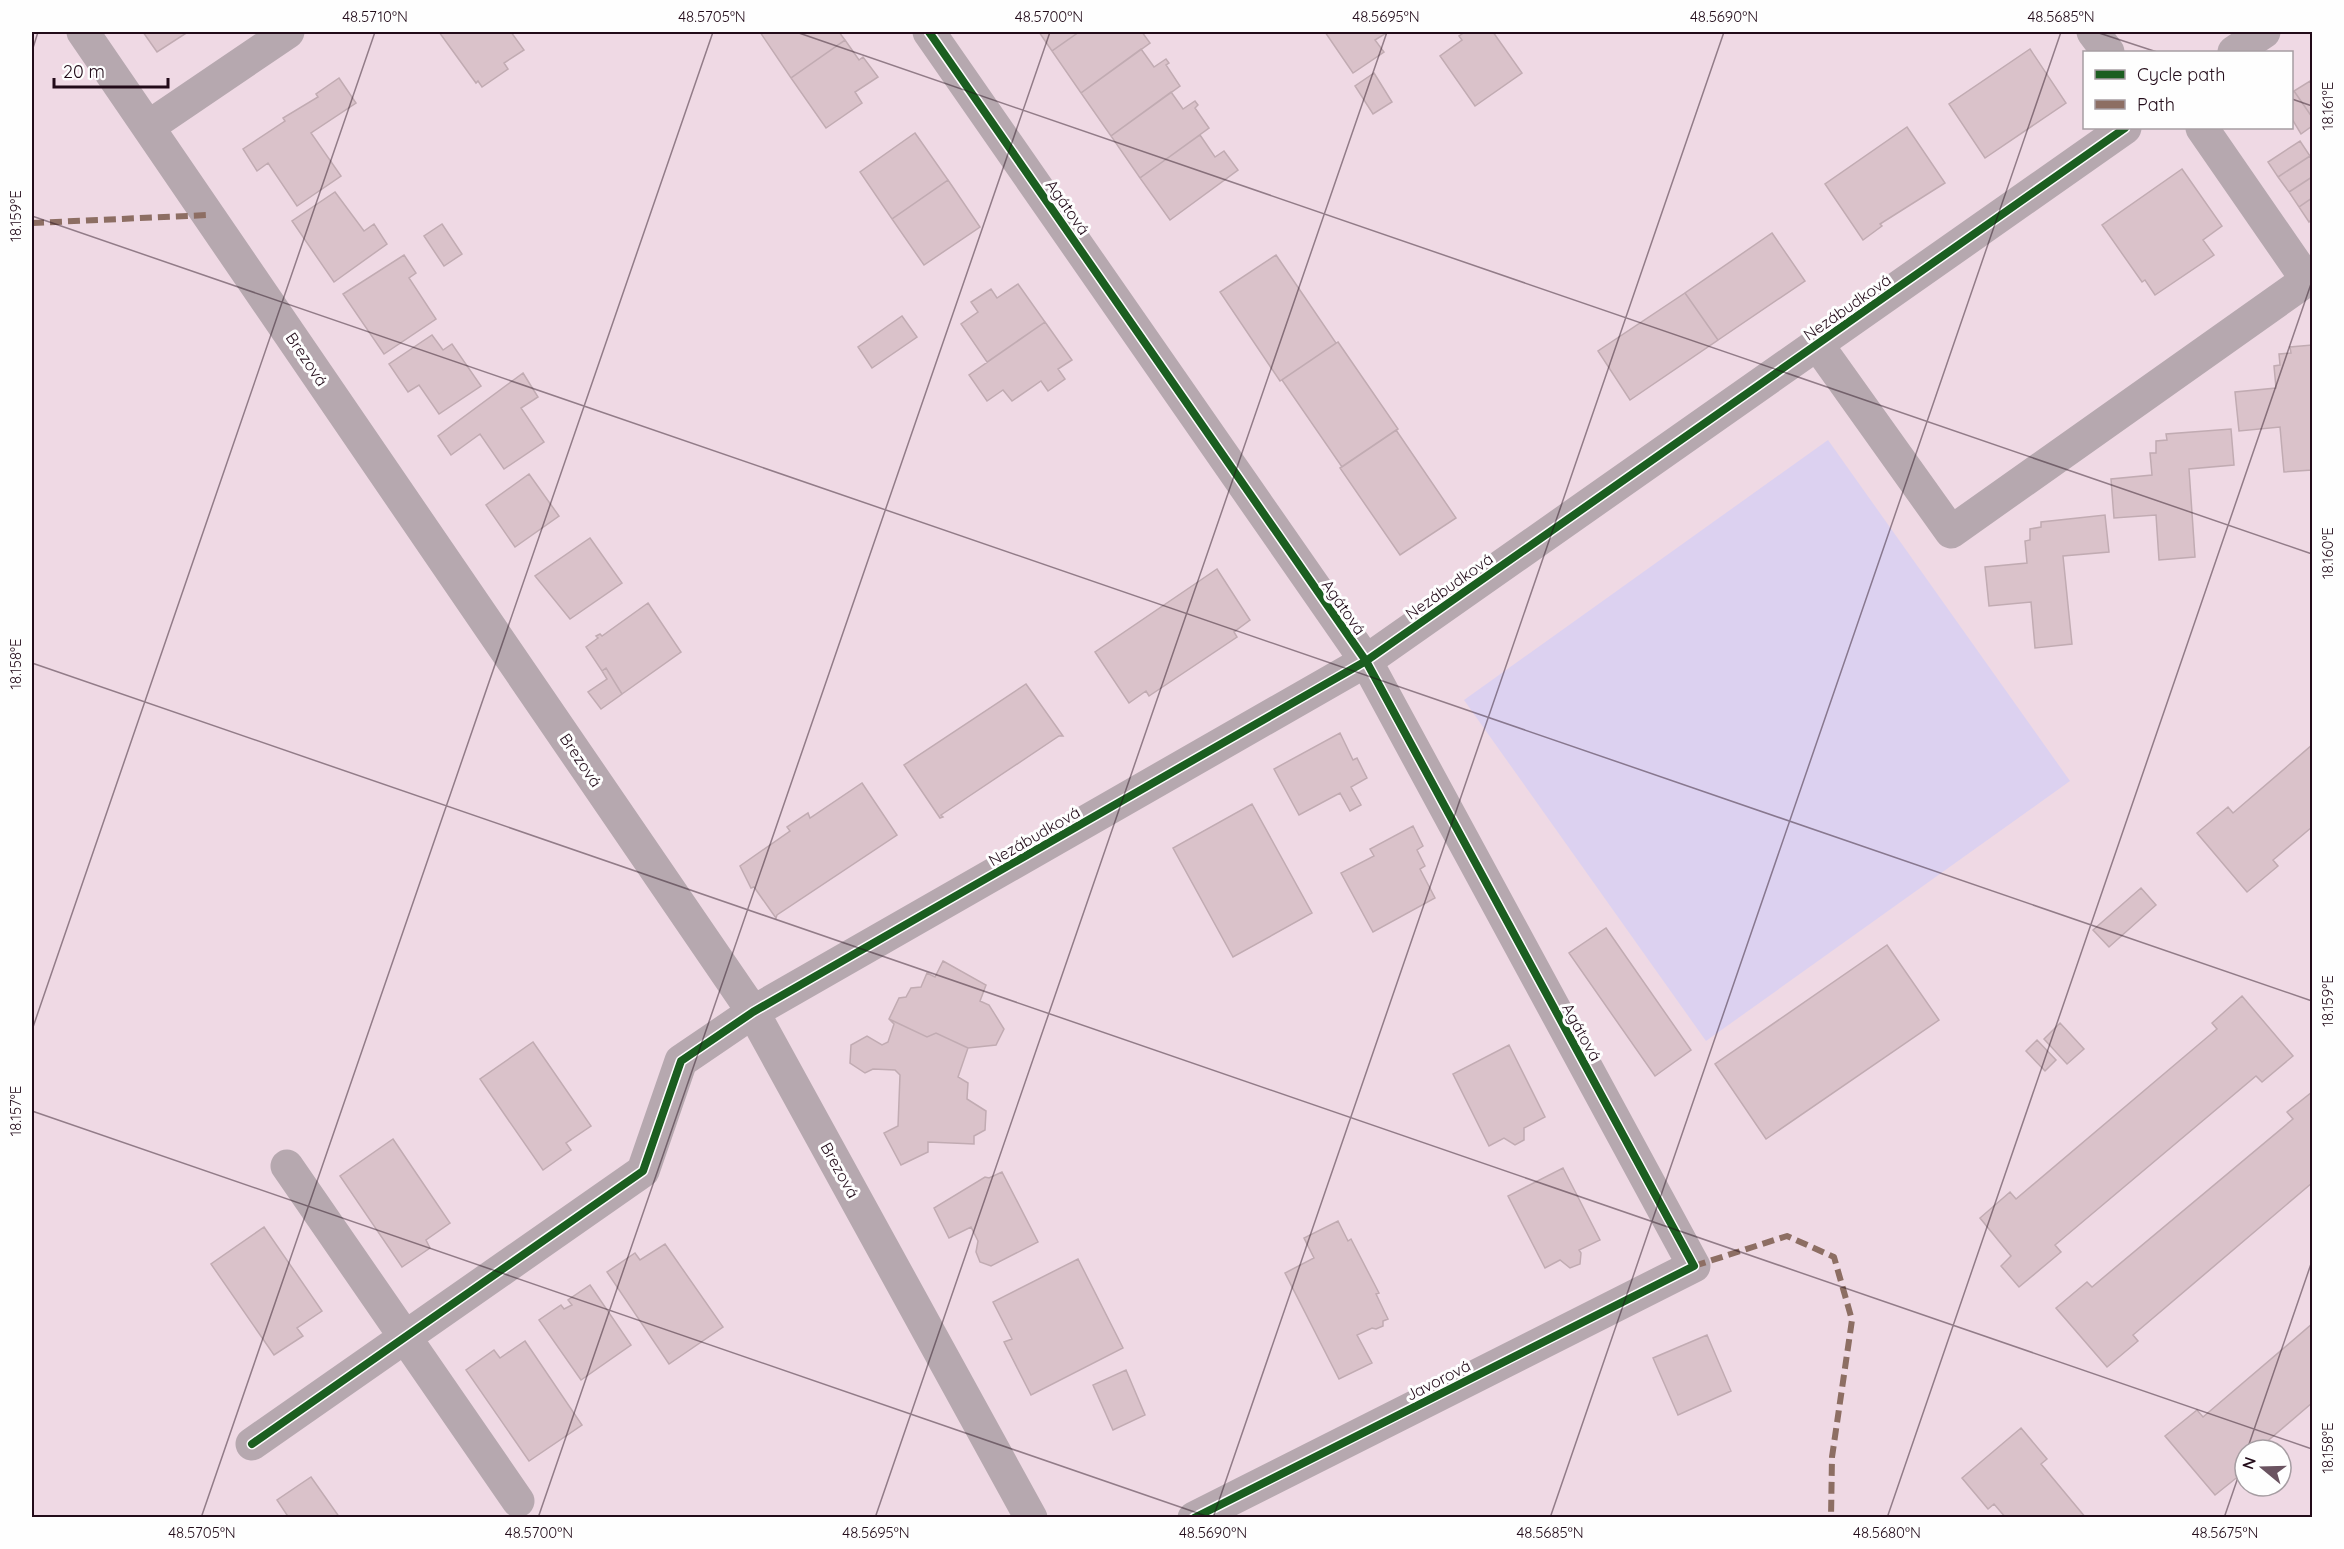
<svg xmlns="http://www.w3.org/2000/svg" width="2344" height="1549" viewBox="0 0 2344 1549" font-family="Quicksand,sans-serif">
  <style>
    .green { fill: #dcd1f0 }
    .building { fill: #dac2ca; stroke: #c1abb2; stroke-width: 1.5 }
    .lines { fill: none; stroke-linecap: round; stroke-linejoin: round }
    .minor { stroke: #b6a8af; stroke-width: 33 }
    .quiet { stroke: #8d6e63; stroke-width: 6; stroke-dasharray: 12 6; stroke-linecap: butt }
    .cycleway-casing { stroke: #fefefe; stroke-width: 11 }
    .cycleway { stroke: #1b5e20; stroke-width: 8 }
    .ticks { fill: none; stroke: #220b19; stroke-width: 1.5; stroke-opacity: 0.45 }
    .labels { text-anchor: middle; stroke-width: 6; stroke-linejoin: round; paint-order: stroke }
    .street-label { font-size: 16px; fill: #220b19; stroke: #fefefe }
    .neatline { fill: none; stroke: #220b19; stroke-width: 2 }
    .ticks-label { font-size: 15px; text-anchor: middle; fill: #220b19 }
  </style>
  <rect width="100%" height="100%" fill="#efd9e4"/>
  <!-- green -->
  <path class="green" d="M1828,440L2070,781L1706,1041L1464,700Z"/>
  <!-- building -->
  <path class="building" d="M143,32H188L157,52Z
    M439,32H511L524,50L504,63L508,69L482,87L478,81L476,83Z
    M760,32H839L845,40L791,78Z
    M1039,32H1079L1052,51Z
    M1079,32H1142L1150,43L1081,93L1052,51Z
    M1325,32H1388L1375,40L1384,52L1353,73Z
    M1465,32H1493L1522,73L1475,106L1440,56L1462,40L1459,36Z
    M845,40L859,60L863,57L878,77L855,92L862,103L826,128L791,78Z
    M1141,49L1154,67L1166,59L1169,63L1166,65L1180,86L1111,136L1081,93Z
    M2030,49L2066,103L1985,158L1949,104Z
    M1374,73L1392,102L1373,114L1355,86Z
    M339,78L356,103L311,133L341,176L297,206L268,163L257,171L243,149L285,121L283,118L318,97L316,94Z
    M2310,81L2312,85V117L2294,91Z
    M2294,91L2312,117V126L2301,134L2292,119V93Z
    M1171,92L1183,109L1195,101L1198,105L1195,108L1209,128L1140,178L1111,136Z
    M1907,127L1945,183L1880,224L1882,226L1863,240L1825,184Z
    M915,133L948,180L892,219L860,172Z
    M1200,135L1215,157L1224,151L1238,170L1170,220L1140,178Z
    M2300,141L2310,156L2278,177L2268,162Z
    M2310,156L2312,159V177L2289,192L2278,177Z
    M2182,169L2222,226L2203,240L2214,255L2155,295L2145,280L2142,282L2102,225Z
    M2312,177V198L2299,207L2289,192Z
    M948,180L980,227L924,265L892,219Z
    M335,192L364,231L374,224L387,244L334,282L292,221Z
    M2312,198V219L2309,222L2299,207Z
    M442,224L462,254L444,266L424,236Z
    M1772,233L1805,281L1718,340L1685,293Z
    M404,255L416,273L409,278L436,319L384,354L343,294Z
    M1276,255L1336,343L1280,381L1220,292Z
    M1018,284L1045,322L987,362L961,324L978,312L971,302L991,289L997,298Z
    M1685,293L1718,340L1630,400L1598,351Z
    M902,316L917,337L872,368L858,347Z
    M1045,322L1072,360L1058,369L1065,379L1048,391L1041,381L1012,401L1003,390L987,401L969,375Z
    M432,335L443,350L452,344L481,386L439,414L419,385L408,392L389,364Z
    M1338,342L1398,429L1342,467L1282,380Z
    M2312,345V470L2284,472L2280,427L2239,431L2235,392L2276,388L2274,366L2280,365L2279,354L2291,353L2290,347Z
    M523,373L538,397L521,408L544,442L504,469L480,434L451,455L438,436Z
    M2231,429L2234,465L2189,469L2195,557L2159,560L2156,515L2114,518L2111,479L2152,475L2150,453H2156V441L2167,440L2166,434Z
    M1396,430L1456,518L1400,555L1340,468Z
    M529,474L559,516L515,547L486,505Z
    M2105,515L2109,552L2063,556L2072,644L2035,648L2031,602L1989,606L1985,567L2027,563L2025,541L2030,540V529L2041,527V522Z
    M590,538L622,583L570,619L535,576Z
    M1217,569L1250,620L1234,632L1237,637L1149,696L1146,691L1129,703L1095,652Z
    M648,603L681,652L622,694L606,668L602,671L586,647L598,638L596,636L600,634L602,636Z
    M606,668L622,694L601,709L588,692L607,679L602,671Z
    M1026,684L1063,736H1059L941,815L943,817L940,818L904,765Z
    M1340,733L1353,760L1357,758L1367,778L1351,787L1361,805L1350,811L1340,793L1299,815L1274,769Z
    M2312,745V827L2273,860L2278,866L2247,892L2197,833L2228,807L2233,813Z
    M862,783L897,835L777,915L776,918L754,887L751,888L740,866L790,831L787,827L808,813L810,818Z
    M1252,804L1312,913L1233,957L1173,848Z
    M1413,826L1423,846L1417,850L1425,866L1420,869L1435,898L1373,932L1341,873L1374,856L1370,849Z
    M2141,888L2156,905L2109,947L2093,930Z
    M1606,928L1691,1050L1655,1076L1569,953Z
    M1887,945L1939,1020L1766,1139L1715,1064Z
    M943,961L986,985L980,1001L989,1005L1004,1029L996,1045L968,1048L936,1033L927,1037L889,1019L899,998L906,997L911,988L921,987L927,973L935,977Z
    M2242,996L2293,1056L2262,1082L2256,1076L2055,1245L2061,1252L2019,1287L2001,1266L2011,1256L1980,1218L2010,1192L2016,1199L2217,1029L2212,1023Z
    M889,1019L927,1037L936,1033L968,1048L958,1077L968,1083L967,1099L986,1111L985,1130L974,1136V1144L928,1142V1152L901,1165L884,1133L898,1126L900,1075L895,1070L873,1069L865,1073L850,1063L851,1045L867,1036L882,1045L888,1042L894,1024Z
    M2060,1023L2084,1049L2067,1064L2044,1039Z
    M2037,1040L2056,1060L2045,1071L2026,1051Z
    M533,1042L591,1126L566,1143L571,1150L543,1170L480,1079Z
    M1509,1045L1545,1117L1524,1128V1140L1515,1145L1504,1138L1489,1146L1453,1074Z
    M2312,1092V1183L2133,1335L2138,1341L2107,1367L2056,1308L2087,1282L2092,1287L2293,1119L2287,1112Z
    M393,1139L450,1223L426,1240L430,1248L402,1267L340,1176Z
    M1563,1168L1600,1240L1579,1250L1581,1253L1580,1264L1570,1268L1560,1260L1545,1268L1508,1196Z
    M1002,1172L1038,1242L991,1266L980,1262L976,1252L978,1241L971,1227L949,1238L934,1208L985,1177L989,1178Z
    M1338,1221L1348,1241L1351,1239L1379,1293L1376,1294L1388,1319L1383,1321V1326L1376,1329L1372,1328L1357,1335L1372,1363L1339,1379L1285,1273L1314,1258L1304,1238Z
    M264,1227L322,1311L297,1328L303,1336L274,1355L211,1264Z
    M665,1244L723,1327L669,1364L607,1272L635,1253L640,1260Z
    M1078,1259L1123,1348L1031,1395L1004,1342L1012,1339L993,1302Z
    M590,1285L631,1345L581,1380L539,1320L561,1305L564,1309L572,1305L568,1300Z
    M2312,1324V1403L2257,1450H2245V1460L2242,1463L2245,1467V1471L2215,1495L2165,1436L2197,1410L2203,1417Z
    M1707,1335L1731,1391L1678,1415L1653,1358Z
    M525,1341L582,1425L529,1461L466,1370L494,1350L500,1358Z
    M1126,1370L1145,1415L1113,1430L1093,1385Z
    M2021,1428L2047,1459L2041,1464L2086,1518H2006L1994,1504L1988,1509L1962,1478Z
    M311,1477L340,1518H289L277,1500Z"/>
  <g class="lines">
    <!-- minor -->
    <path class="minor" d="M83,32L753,1012L1031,1518
      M929,32L1366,661L1694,1266L1194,1518
      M2093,32L2108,52
      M2234,52L2264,32
      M148,127L288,32
      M1817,344L1951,532L2307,280L2202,128
      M287,1166L518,1501
      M252,1444L643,1171L681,1061L753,1012L1366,661L2125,128"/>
    <!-- quiet -->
    <path class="quiet" d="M32,223L208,215
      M1694,1266L1787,1236L1834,1257L1852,1320L1832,1457L1831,1518"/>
    <defs>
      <path id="cycleway" d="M929,32L1366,661L1694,1266L1194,1518
        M252,1444L643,1171L681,1061L753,1012L1366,661L2125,128"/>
    </defs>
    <!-- cycleway casing -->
    <use href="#cycleway" class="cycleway-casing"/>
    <!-- cycleway -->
    <use href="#cycleway" class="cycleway"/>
  </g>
  <!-- ticks -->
  <path class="ticks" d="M796,32L2312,554M2096,32L2157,52M32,51L38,32M2292,99L2312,106M32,216L2312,1001M32,663L2312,1449M32,1030L375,32M32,1111L1212,1518M2247,1450L2312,1261M201,1518L713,32M538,1518L1050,32M875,1518L1387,32M1213,1518L1724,32M1550,1518L2061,32M1887,1518L2312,281M2224,1518L2245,1457"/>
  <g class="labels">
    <!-- street labels -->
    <g class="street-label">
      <text transform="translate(1068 207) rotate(55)" y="6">Agátová</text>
      <text transform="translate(1847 307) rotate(-35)" y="6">Nezábudková</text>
      <text transform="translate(307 359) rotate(56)" y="6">Brezová</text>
      <text transform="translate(1449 586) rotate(-35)" y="6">Nezábudková</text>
      <text transform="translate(1344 607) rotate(55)" y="6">Agátová</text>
      <text transform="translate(581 760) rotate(56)" y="6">Brezová</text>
      <text transform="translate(1034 836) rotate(-30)" y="6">Nezábudková</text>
      <text transform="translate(1582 1032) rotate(61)" y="6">Agátová</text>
      <text transform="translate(840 1170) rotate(61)" y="6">Brezová</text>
      <text transform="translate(1438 1380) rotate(-27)" y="6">Javorová</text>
    </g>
  </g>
  <!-- border -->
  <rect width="2344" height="1549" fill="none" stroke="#fefefe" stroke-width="66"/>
  <!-- legend -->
  <rect x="2083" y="51" width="210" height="78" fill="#fefefe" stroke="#a69da2" stroke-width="1.5"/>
  <rect x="2095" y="70" width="30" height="9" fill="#1b5e20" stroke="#a69da2" stroke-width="1.5"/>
  <text x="2137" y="81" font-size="18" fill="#220b19">Cycle path</text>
  <rect x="2095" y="100" width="30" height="9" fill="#8d6e63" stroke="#a69da2" stroke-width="1.5"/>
  <text x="2137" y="111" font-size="18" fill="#220b19">Path</text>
  <!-- north arrow -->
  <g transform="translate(2263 1468) rotate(289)"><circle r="28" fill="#fefefe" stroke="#a69da2" stroke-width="1.5"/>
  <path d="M0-4.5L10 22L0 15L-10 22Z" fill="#6a5360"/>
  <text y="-9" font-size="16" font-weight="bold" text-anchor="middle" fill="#220b19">N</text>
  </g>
  <!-- scale -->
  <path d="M54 78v9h114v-9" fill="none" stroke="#220b19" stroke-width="3"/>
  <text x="63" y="78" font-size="18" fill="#220b19" stroke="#fefefe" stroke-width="4.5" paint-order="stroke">20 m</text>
  <rect x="33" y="33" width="2278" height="1483" class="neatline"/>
  <g class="ticks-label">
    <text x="375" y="22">48.5710°N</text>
    <text x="712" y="22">48.5705°N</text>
    <text x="1049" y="22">48.5700°N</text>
    <text x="1386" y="22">48.5695°N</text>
    <text x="1724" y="22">48.5690°N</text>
    <text x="2061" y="22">48.5685°N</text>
    <text transform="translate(2328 106) rotate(-90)" y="5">18.161°E</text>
    <text transform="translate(16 216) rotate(-90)" y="5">18.159°E</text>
    <text transform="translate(2328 553) rotate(-90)" y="5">18.160°E</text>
    <text transform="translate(16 664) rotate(-90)" y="5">18.158°E</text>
    <text transform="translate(2328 1001) rotate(-90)" y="5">18.159°E</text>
    <text transform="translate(16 1111) rotate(-90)" y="5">18.157°E</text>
    <text transform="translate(2328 1448) rotate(-90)" y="5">18.158°E</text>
    <text x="202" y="1538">48.5705°N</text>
    <text x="539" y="1538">48.5700°N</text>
    <text x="876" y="1538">48.5695°N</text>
    <text x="1213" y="1538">48.5690°N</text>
    <text x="1550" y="1538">48.5685°N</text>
    <text x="1887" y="1538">48.5680°N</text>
    <text x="2225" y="1538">48.5675°N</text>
  </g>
</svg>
